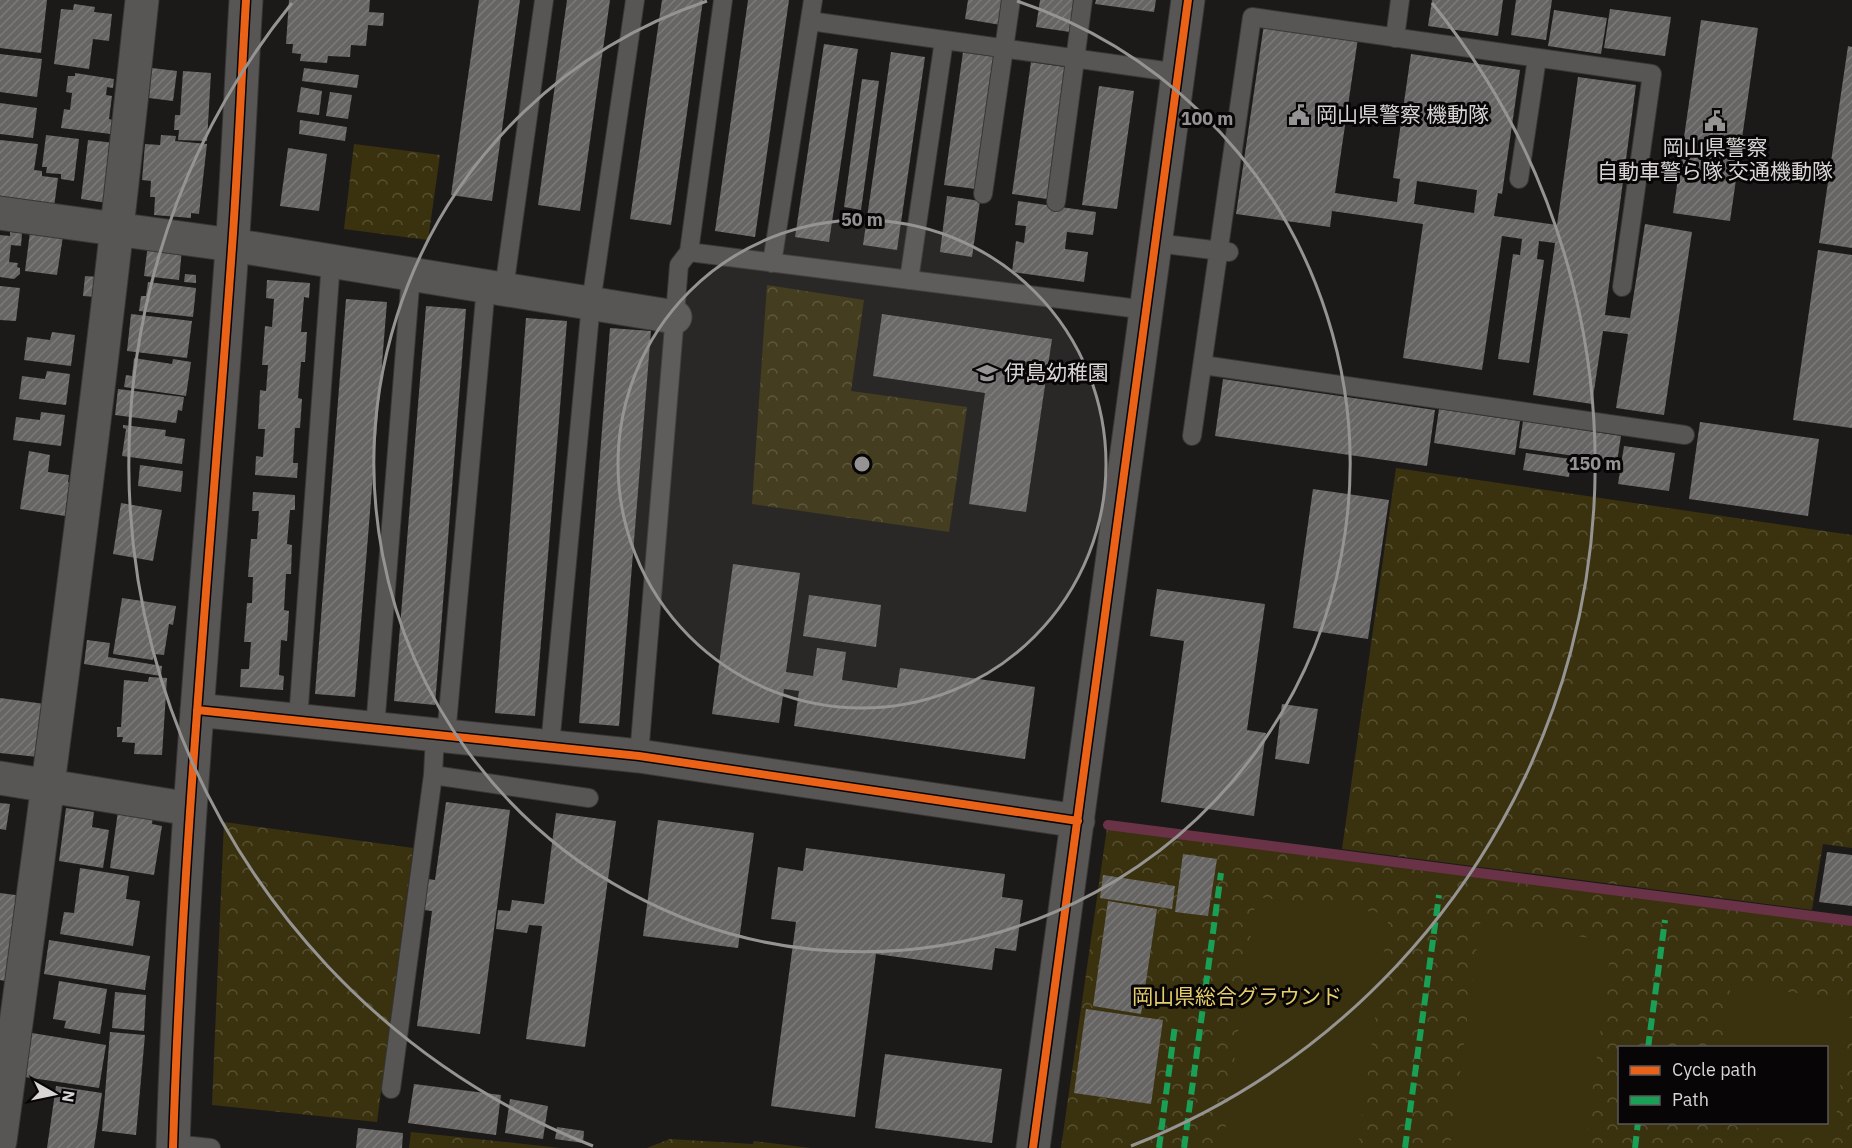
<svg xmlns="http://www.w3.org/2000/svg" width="1852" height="1148" viewBox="0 0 1852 1148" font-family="'IBM Plex Sans','Noto Sans JP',sans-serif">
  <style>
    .park { fill: url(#park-crowns); fill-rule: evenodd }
    .garden { fill: #3a320f }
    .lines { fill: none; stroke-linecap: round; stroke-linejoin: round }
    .stream { stroke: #693247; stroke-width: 10 }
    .building { fill: url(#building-hatch); fill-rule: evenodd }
    .lane-casing { stroke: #383736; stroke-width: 20 }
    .street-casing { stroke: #383736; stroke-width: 35 }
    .lane { stroke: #575654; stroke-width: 18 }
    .street { stroke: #575654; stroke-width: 33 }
    .quiet { stroke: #1a9f57; stroke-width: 6; stroke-dasharray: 12 6; stroke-linecap: butt }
    .cycleway-casing { stroke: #070505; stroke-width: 11 }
    .cycleway { stroke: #ea6118; stroke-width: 8 }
    .ring { fill: none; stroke: #969493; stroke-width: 3 }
    .labels { text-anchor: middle; stroke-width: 6; stroke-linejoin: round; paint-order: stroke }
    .poi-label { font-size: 21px; fill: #d8d5d4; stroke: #070505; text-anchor: start }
    .park-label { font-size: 21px; fill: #e7ce6c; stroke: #070505 }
    .centre { fill: #969493; stroke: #070505; stroke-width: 3 }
    .ring-label { font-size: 18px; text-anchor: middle; font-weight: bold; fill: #969493; stroke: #070505; stroke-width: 6; stroke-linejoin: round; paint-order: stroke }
  </style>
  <defs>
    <pattern id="park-crowns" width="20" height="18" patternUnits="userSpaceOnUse" patternTransform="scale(1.5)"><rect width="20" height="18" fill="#3a320f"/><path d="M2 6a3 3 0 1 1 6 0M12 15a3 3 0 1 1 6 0" fill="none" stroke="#564f31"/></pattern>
    <pattern id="building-hatch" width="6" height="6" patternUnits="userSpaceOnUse" patternTransform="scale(1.5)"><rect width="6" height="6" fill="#666563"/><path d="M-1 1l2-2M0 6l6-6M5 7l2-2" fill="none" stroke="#7b7a78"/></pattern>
  </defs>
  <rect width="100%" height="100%" fill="#1c1a19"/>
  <!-- park -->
  <path class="park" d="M354,144L440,155L428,240L344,229Z
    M767,285L864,300L851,391L967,407L949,532L752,504Z
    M1396,468L1852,535V848L1823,844L1812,910L1342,849Z
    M224,822L413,848L377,1122L212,1105Z
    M1107,828L1852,924V1148H1061ZM1620,1048H1826V1122H1620Z
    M411,1132L561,1148H409Z
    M670,1139L753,1144L754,1141L811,1148H647Z"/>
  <!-- garden -->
  <path class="garden" d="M1256,897L1389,914L1358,1148H1223Z
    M1480,923L1612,941L1585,1148H1450Z
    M1731,984L1852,1001L1833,1139L1718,1123L1826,1122V1048L1722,1047Z"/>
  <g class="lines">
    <!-- stream -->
    <path class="stream" d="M1108,825L1852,921"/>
  </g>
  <!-- building -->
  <path class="building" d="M0,0H47L41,53L0,48Z
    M289,0H370L369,12L384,13L383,26L368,25L366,46L351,45L350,57L328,56L327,63L300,61L301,54L292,53L293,44H286Z
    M479,0H520L492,201L451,195Z
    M567,0H610L580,211L538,205Z
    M662,0H703L671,225L630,219Z
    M748,0H789L755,237L715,231Z
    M968,0H1004L1001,25L965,19Z
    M1040,0H1074L1070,32L1036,27Z
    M1096,0H1156L1154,12L1095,4Z
    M1432,0H1503L1498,36L1428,26Z
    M1516,0H1552L1546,40L1511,35Z
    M74,4L95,7L94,12L112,14L109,41L93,39L89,69L54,64L61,9L73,10Z
    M1610,9L1671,17L1665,56L1604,48Z
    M1554,10L1607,18L1601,54L1548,46Z
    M1701,20L1758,28L1730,221L1673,213Z
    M1264,24L1358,38L1335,193L1397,202L1400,179L1393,178L1411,54L1520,70L1502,194L1498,193L1494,216L1557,225L1578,77L1636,85L1605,315L1630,318L1645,224L1692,232L1664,415L1616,408L1628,334L1603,331L1592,404L1533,395L1555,243L1539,241L1537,259L1544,260L1529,363L1498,359L1513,254L1520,255L1522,239L1502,236L1482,370L1403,358L1423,224L1332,211L1330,227L1236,214ZM1417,181L1477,190L1474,213L1414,204Z
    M824,44L858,49L829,242L795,237Z
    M1848,46L1852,47V248L1819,243Z
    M891,52L925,57L897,250L863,245Z
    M963,52L995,56L976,189L944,185Z
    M0,54L42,59L37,97L0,92Z
    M1031,62L1065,67L1047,199L1012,194Z
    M152,68L177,71L173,101L149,98Z
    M304,68L359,75L357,88L302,81Z
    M183,71L211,73L207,141L178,140L179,130H174L175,115H180Z
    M75,73L114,79L113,88L107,87L106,95L112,96L109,119L113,120L111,134L61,128L64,109L70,110L72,93L66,92L68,76H75Z
    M862,79L879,81L861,210L844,207Z
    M1099,86L1134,91L1117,209L1082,205Z
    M301,87L322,91L319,115L297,112Z
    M330,92L352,95L348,119L326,116Z
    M0,103L37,108L33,138L0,134Z
    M300,120L347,127L345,141L299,134Z
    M46,135L79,139L74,181L61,179V174L46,173L47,167H42Z
    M161,135L176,136L175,141L207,144L199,214L191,213V218L154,215L155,197H150L151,181L142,180L145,144L160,145Z
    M0,140L38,144L34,170L42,171V176L58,178L54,207L0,200Z
    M88,140L115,143L107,203L81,199Z
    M288,148L327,154L319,211L280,206Z
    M947,196L980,201L972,257L940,252Z
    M1018,201L1096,212L1093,235L1067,232L1065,249L1088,252L1084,282L1012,272L1016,241L1024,243L1026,226L1015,225Z
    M10,232L22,233L21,246L11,245L9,262L18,263L17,267L20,268V274L14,279L0,277V235L10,236Z
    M30,232L63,236L57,275L25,271Z
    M148,244L182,249L179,280L144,276Z
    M1818,250L1852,255V428L1793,420Z
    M185,274L196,275V283L184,282Z
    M85,276L99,277L97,297L83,296Z
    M267,280L310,283L309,298L304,297L301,332H307L305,362H301L298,398L302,399L300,428H295L293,463H298L297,478L255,475L256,456L263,457L265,429H258L260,390L266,391L268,365H262L265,326L272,327L274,299L266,298Z
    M148,282L196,288L193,317L139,311L141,296H146Z
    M0,286L20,288L16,321L0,320Z
    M346,299L387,302L355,697L315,694Z
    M426,306L466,309L435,705L394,701Z
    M131,314L192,321L187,358L127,351Z
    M882,314L1052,339L1026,512L969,504L985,393L873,376Z
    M526,318L567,321L535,716L495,713Z
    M610,328L651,331L619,726L579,723Z
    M52,332L75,335L71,366L24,360L27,337L50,340Z
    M134,358L172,364L173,359L191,362L186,396L124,387L126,375L132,376Z
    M47,371L70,374L66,405L19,399L22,376L45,379Z
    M1223,379L1435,410L1427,466L1215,436Z
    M118,389L184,397L182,411L178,410L176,423L115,415Z
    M1439,409L1520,421L1515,455L1434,443Z
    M41,412L65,415L61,446L13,440L16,417L40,420Z
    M1523,421L1621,436L1617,462L1519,448Z
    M1700,422L1819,439L1808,516L1689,499Z
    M123,425L166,430L165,436L185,439L182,464L122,456L126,429L123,428Z
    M1624,446L1675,453L1669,491L1618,484Z
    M29,451L50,455L48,472L69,475L68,482L73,483L71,492H68L65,516L20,509Z
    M1526,453L1571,459L1569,477L1523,470Z
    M140,465L183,471L181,492L138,486Z
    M1313,489L1389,500L1368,639L1293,628Z
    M253,492L295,495V510H290L287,544L292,545L291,574H286L284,610L289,611L287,641L281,640L279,675L284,676L283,690L240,687L241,669H249L251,642H244L247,603H252L253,577H248L251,539H257L259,511H252Z
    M121,503L162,510L153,561L113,554Z
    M733,564L800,573L786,672L813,676L817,648L846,652L842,680L897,688L900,668L1035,687L1025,759L794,726L799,691L784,689L779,723L712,714Z
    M1157,589L1265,604L1247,730L1266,733L1254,816L1161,802L1184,641L1150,636Z
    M809,595L881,605L876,647L803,636Z
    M122,598L176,606L173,625L169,624L164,655L154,654L153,660L113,654Z
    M87,640L110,643L108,657L162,666L161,676L84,664Z
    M149,677L167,678L162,755L134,754L135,743L122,742L123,737H117V727H121L124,680L148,682Z
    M0,698L45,704L38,757L0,753Z
    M1282,704L1318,709L1309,764L1275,759Z
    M446,802L510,810L480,1034L417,1026L432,911L424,910L428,879L435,880Z
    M0,803L10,804L6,830L0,829Z
    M66,808L94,812L92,827L109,830L103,868L59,861Z
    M118,811L153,816L152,824L162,826L154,875L110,868Z
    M556,813L616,821L585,1047L526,1039L542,926L529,925L527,933L496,929L498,910L510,911L512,900L544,904Z
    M658,820L754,833L738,948L643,936Z
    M806,848L1005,874L1002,897L1023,900L1016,951L995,948L992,970L876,954L855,1117L771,1106L796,922L771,919L778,867L803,871Z
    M1827,852L1852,855V906L1819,902Z
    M1183,854L1217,859L1208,916L1175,912Z
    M80,868L129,876L126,899L140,901L133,946L60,934L64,912L74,913Z
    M1103,875L1175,886L1172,909L1100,898Z
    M0,893L23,896L10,982L0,980Z
    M1108,901L1157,909L1141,1014L1093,1006Z
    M49,940L150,956L145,990L44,974Z
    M59,981L107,989L100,1034L64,1028L66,1021L53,1019Z
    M115,992L146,995L144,1031L112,1028Z
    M1086,1009L1163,1020L1151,1104L1074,1093Z
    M110,1032L145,1035L136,1135L102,1131Z
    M32,1033L106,1045L99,1088L25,1077Z
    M885,1054L1002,1069L992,1143L875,1128Z
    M414,1084L501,1095L496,1135L408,1123Z
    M56,1086L102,1093L94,1148H47Z
    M510,1099L548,1106L543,1139L505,1133Z
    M557,1127L584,1131L583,1143L555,1139Z
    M358,1128L403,1133L402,1148H356Z"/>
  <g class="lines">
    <defs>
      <path id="lane" d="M810,21L1179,73
        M1395,38L1400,0
        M1519,179L1537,58
        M983,194L1011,0
        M1056,202L1083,0
        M1156,243L1229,252
        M689,252L1147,310
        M772,263L813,0
        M909,280L944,40
        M504,289L544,0
        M1203,365L1685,435
        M1192,436L1252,17L1652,74L1622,287
        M298,720L331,261
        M375,728L411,274
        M446,736L486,286
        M550,746L591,303L635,0
        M639,756L679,265L689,252L723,0
        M433,775L589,798
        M391,1089L433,775L435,735
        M173,1144L211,1148"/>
      <path id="street" d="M0,213L232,245L675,317
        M197,710L639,756L1078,821
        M0,778L190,809
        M0,1141C52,761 102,381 142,0
        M173,1148C182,847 211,548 232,248C238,166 241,83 246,0
        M1033,1148L1188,0"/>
    </defs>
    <!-- lane casing -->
    <use href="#lane" class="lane-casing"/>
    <!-- street casing -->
    <use href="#street" class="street-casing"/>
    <!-- lane -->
    <use href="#lane" class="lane"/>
    <!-- street -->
    <use href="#street" class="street"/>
    <!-- quiet -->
    <path class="quiet" d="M1648,1048L1665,920
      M1159,1148L1175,1025
      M1184,1148L1221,873
      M1405,1148L1439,895
      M1635,1148L1638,1122"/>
    <defs>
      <path id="cycleway" d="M197,710L639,756L1078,821
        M173,1148C182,847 211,548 232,248C238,166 241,83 246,0
        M1033,1148L1188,0"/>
    </defs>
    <!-- cycleway casing -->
    <use href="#cycleway" class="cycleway-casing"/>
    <!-- cycleway -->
    <use href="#cycleway" class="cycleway"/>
  </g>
  <!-- distance rings -->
  <circle cx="862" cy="464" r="244" fill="#969493" fill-opacity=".12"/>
  <g class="ring">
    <circle cx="862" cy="464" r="244"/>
    <path d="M1017 1A488 488 0 1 1 707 1"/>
    <path d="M593 1146A733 733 0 0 1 292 3M1432 3A733 733 0 0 1 1131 1146"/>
  </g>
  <!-- icons -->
  <defs>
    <symbol id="civic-bare" viewBox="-9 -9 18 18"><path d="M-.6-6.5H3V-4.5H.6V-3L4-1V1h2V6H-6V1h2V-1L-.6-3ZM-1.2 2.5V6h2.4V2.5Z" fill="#969493" stroke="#070505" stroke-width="2.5" paint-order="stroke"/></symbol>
    <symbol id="school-bare" viewBox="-9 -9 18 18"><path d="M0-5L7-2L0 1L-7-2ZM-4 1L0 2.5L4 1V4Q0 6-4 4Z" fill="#969493" stroke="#070505" stroke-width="2.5" paint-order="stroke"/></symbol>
  </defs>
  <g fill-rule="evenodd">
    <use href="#civic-bare" x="1284" y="100" width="30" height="30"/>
    <use href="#civic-bare" x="1700" y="106" width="30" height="30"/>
    <use href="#school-bare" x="972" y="358" width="30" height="30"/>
  </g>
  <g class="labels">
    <!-- poi labels -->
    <g class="poi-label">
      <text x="1316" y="122">岡山県警察 機動隊</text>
      <text x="1715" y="155" text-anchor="middle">岡山県警察<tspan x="1715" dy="24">自動車警ら隊 交通機動隊</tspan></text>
      <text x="1004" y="380">伊島幼稚園</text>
    </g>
    <!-- park labels -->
    <g class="park-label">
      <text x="1237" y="1004">岡山県総合グラウンド</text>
    </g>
  </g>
  <circle cx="862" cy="464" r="9" class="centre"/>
  <g class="ring-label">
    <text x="1207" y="125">100 m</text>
    <text x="862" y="226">50 m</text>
    <text x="1595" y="470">150 m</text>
  </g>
  <!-- legend -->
  <rect x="1618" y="1046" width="210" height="78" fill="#070505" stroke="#5b5858" stroke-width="1.5"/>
  <rect x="1630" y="1066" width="30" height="9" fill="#ea6118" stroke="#5b5858" stroke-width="1.5"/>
  <text x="1672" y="1076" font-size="18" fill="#d8d5d4">Cycle path</text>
  <rect x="1630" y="1096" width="30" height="9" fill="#1a9f57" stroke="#5b5858" stroke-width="1.5"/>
  <text x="1672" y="1106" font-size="18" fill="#d8d5d4">Path</text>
  <!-- north arrow -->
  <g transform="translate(54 1094) rotate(99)" stroke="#070505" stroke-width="4.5" paint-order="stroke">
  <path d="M0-4.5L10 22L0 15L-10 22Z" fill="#d8d5d4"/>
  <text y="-9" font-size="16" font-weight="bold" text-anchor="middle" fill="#d8d5d4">N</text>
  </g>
</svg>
